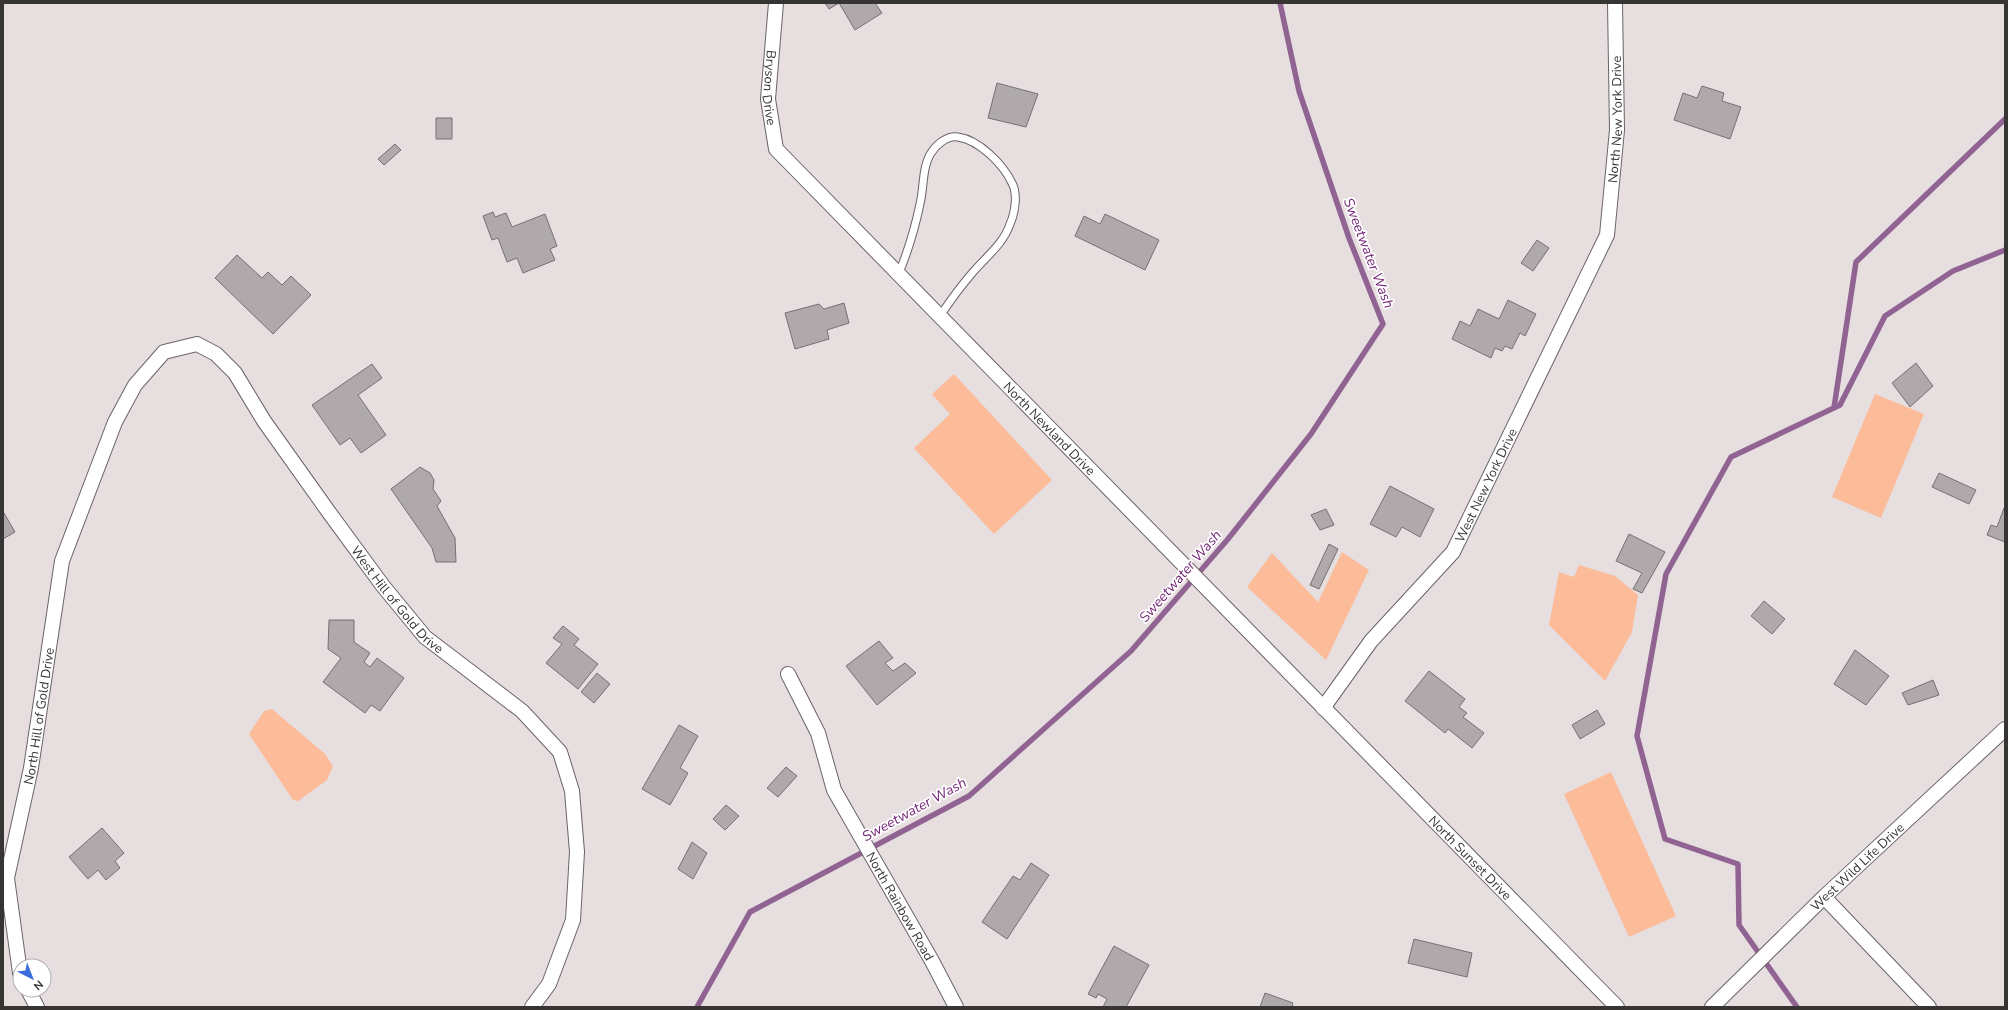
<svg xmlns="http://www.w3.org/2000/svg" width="2008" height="1010" viewBox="0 0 2008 1010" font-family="'Nunito Sans',sans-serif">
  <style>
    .green { fill: #fcbc9a }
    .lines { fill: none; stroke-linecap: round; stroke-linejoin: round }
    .stream { stroke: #916392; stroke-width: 5.5 }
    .building { fill: #afa9ac; stroke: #767073 }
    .lane-casing { stroke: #6b6465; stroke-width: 9 }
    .street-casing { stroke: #6b6465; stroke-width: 16 }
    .lane { stroke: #fff; stroke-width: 7 }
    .street { stroke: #fff; stroke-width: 14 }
    .labels { text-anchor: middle; stroke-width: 3.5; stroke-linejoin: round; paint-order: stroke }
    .street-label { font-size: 13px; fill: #373434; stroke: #fff }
    .water-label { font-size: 14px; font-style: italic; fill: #732476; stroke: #fff }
  </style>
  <rect width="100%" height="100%" fill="#e6dedf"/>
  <!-- green -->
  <path class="green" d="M954,374L1052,480L994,534L914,448L950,414L932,394Z
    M1875,394L1924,414L1881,518L1832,497Z
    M1342,552L1369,570L1326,660L1247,587L1272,553L1318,602Z
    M1579,565L1615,576L1638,595L1632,632L1605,681L1549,625L1559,572L1574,577Z
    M272,709L325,754L333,766L327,780L298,801L293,800L249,734L264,711Z
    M1611,772L1676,916L1629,937L1564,794Z"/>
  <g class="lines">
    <!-- stream -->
    <path class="stream" d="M1834,408L1856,262L2005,119
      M697,1007L750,912L969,796L1131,651L1228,539L1311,434L1383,324L1349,238L1299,91L1280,3
      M1797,1007L1739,925L1738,864L1665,839L1637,736L1666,574L1731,457L1840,405L1885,316L1953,271L2005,250"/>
  </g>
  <!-- building -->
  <path class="building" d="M825,3H875L882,13L855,30L839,3L829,9Z
    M997,83L1038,94L1026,127L988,118Z
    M1702,86L1724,93L1722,101L1741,107L1730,139L1674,120L1683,93L1697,98Z
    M436,118H452V139H436Z
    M395,144L401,150L384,165L378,159Z
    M493,212L495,217L506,213L512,227L545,214L557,246L550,249L555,260L523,273L517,258L507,262L498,238L492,240L483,216Z
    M1105,214L1159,240L1145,270L1075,236L1084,216L1100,224Z
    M1537,240L1549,248L1533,271L1521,263Z
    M237,255L262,278L268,272L282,285L291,276L311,295L273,334L215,278Z
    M1508,300L1536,314L1525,336L1520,333L1512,349L1505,346L1502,351L1495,348L1491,358L1452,339L1460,321L1470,326L1478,309L1499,319Z
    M844,303L849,323L827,330L829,339L795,349L785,313L819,304L824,309Z
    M1916,363L1933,386L1910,407L1892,383Z
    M372,364L382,378L358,395L386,435L361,453L350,438L340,445L312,405Z
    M420,467L430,473L434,480L433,489L441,501L437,506L455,538L456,562H436L432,548L391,489Z
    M1939,473L1976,490L1969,504L1932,487Z
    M1390,486L1434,509L1420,537L1402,527L1396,537L1370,524Z
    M2004,508L2005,509V542L1987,535L1991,525L1997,527Z
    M1326,509L1334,525L1320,530L1311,515Z
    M4,513L15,532L3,539V514Z
    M1629,534L1665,552L1642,593L1633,589L1642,573L1616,561Z
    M1329,544L1338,549L1319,589L1310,585Z
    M1764,601L1785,619L1772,634L1751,616Z
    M329,620H354V642L370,653L364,662L370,667L377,658L404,678L380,711L371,705L365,713L323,682L341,658L328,649Z
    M563,626L579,639L574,645L598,664L578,689L546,663L562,644L553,638Z
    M879,641L893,658L885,663L893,671L905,663L916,673L877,705L846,666Z
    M1855,650L1889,676L1866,705L1834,684Z
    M1429,671L1465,699L1459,707L1467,713L1463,717L1484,733L1472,748L1448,729L1445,733L1405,701Z
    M597,673L610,684L594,703L581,692Z
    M1933,680L1939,695L1908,705L1902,693Z
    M1597,710L1605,724L1580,739L1572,725Z
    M679,725L698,736L680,768L688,773L670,805L642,789Z
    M786,767L797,776L778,797L767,788Z
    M726,805L739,816L725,830L713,819Z
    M102,828L124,853L115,861L120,868L106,880L98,870L88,879L69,857Z
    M692,842L707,853L693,879L678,869Z
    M1031,863L1049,875L1007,939L982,922L1013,876L1020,880Z
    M1414,939L1472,953L1467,977L1408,963Z
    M1114,946L1149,965L1126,1007H1103L1107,999L1098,994L1096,998L1088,994Z
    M1265,993L1293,1003L1292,1007H1260Z"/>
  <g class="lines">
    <defs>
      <path id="lane" d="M899,273C908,251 915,228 920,204C924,188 922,167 931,153C936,145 947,135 958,137C979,140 1003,164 1012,183C1018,194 1015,213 1010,224C1004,243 986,257 973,272C961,286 950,301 940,316"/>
      <g id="street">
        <path id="s1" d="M776,3L768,99L776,149L1617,1007"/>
        <path id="s2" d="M788,674L818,733L834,790L932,961L956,1007"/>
        <path id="s3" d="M1323,708L1371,641L1453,552L1607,235L1617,130L1615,3"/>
        <path d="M1824,897L1929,1007"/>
        <path id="s4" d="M20,973L7,878L31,768L62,561L115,422L135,385L164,352L197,344L216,354L235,373L264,421L328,511L383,586L425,637L522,711L560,752L572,791L577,852L573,920L549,984L532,1007"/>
        <path d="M28,990L37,1007"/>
        <path id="s5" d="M1712,1007L1824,897L2005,729"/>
      </g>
    </defs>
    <!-- lane casing -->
    <use href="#lane" class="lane-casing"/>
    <!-- street casing -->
    <use href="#street" class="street-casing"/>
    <!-- lane -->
    <use href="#lane" class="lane"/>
    <!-- street -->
    <use href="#street" class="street"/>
  </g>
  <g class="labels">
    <!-- street labels -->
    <g class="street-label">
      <text dy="5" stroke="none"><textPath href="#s1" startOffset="85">Bryson Drive</textPath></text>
      <text dy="5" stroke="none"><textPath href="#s3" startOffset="672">North New York Drive</textPath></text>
      <text dy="5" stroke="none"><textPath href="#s1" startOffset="538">North Newland Drive</textPath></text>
      <text dy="5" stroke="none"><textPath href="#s3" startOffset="278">West New York Drive</textPath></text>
      <text dy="5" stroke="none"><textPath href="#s4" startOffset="1014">West Hill of Gold Drive</textPath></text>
      <text dy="5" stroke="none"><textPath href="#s4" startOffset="261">North Hill of Gold Drive</textPath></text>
      <text dy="5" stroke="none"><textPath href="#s1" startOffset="1139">North Sunset Drive</textPath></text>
      <text dy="5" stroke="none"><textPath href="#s5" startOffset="202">West Wild Life Drive</textPath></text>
      <text dy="5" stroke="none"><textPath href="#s2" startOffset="259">North Rainbow Road</textPath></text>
    </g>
    <!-- water labels -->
    <g class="water-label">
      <text transform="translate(1369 253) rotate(69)" y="5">Sweetwater Wash</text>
      <text transform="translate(1180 576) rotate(-49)" y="5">Sweetwater Wash</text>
      <text transform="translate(914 809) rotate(-29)" y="5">Sweetwater Wash</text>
    </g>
  </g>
  <!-- border -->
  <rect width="2008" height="1010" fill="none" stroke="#373434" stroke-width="8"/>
  <!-- north arrow -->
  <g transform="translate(32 978) rotate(138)"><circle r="19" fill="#ffffff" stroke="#afaeae"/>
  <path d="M0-3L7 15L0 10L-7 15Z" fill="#3c6ddd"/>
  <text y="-6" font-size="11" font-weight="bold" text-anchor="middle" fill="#373434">N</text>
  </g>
</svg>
